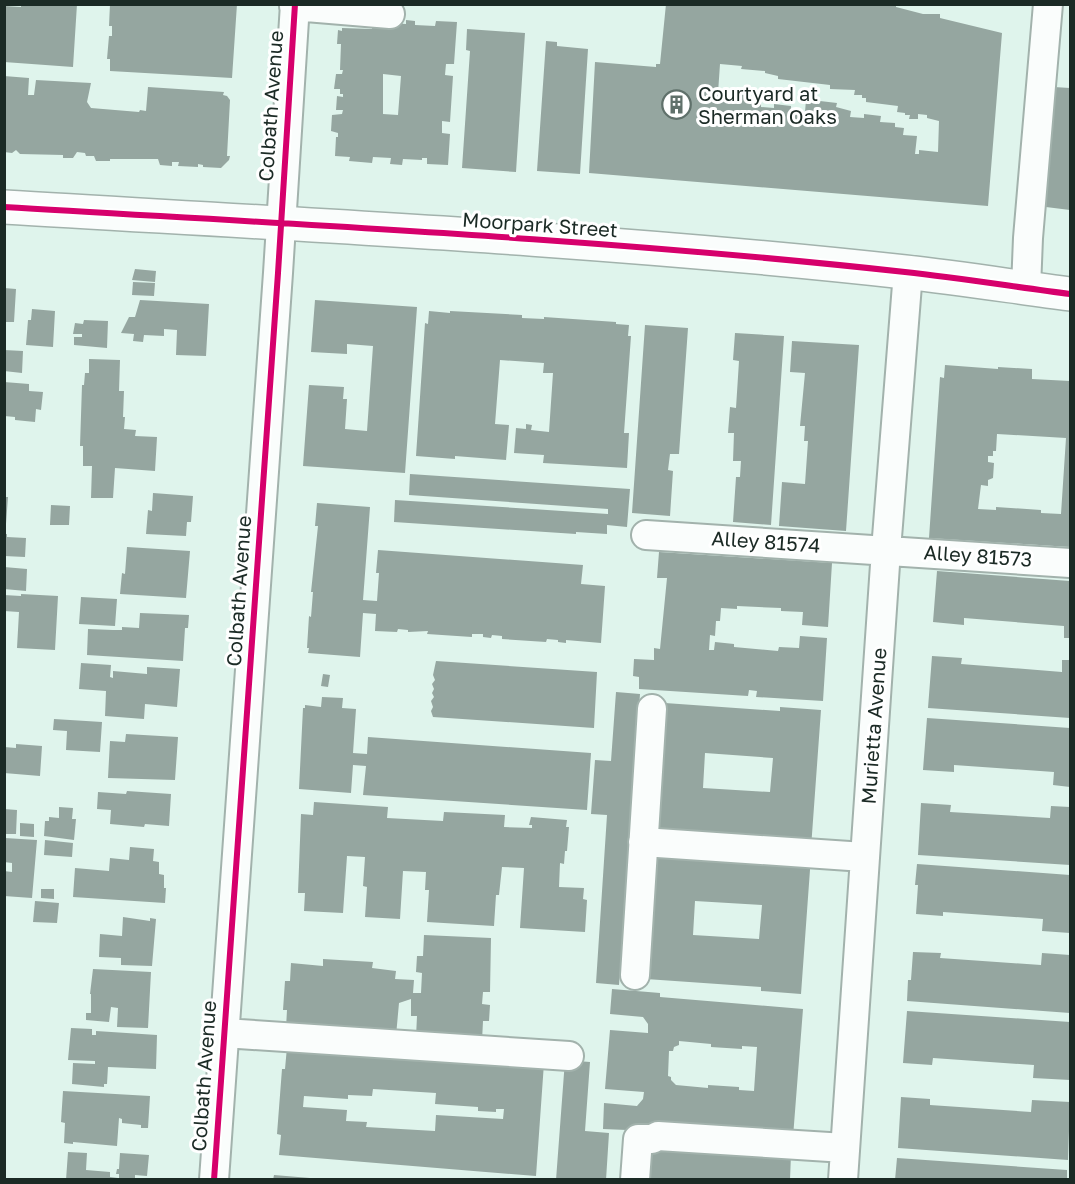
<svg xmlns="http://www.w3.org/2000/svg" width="1075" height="1184" viewBox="0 0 1075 1184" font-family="'Golos Text',sans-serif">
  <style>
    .building { fill: #95a6a0; fill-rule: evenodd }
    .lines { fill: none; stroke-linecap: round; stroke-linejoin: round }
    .minor-casing { stroke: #a2b2ac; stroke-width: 32 }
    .major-casing { stroke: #a2b2ac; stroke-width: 36 }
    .minor { stroke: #fafdfc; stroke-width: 28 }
    .major { stroke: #fafdfc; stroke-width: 33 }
    .cycleway-casing { stroke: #fff; stroke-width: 10 }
    .cycleway { stroke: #d6006c; stroke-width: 6 }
    .labels { text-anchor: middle; stroke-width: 6; stroke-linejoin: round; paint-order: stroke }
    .poi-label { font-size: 20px; fill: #1b2a25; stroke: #fff; text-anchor: start }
    .street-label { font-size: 20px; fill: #1b2a25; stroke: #fff }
  </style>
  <rect width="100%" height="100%" fill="#dff4ec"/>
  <!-- building -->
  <path class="building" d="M21,4H77L73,67L4,62V6L21,7Z
    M110,4H237L232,78L110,71V59H107L109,36H112V26H109Z
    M666,4L896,5V7L923,14H940V18L1002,33L988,206L589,173L595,62L656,67V64H660ZM720,64L742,66L741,69L765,71V73L778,76V79L830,85V89L855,90L854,95H862V98H866V102L898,106L897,112L905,113V115H910L909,119H918V114L927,115V118L939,121L938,152L919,150V154H915L917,136L903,135L904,128L895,127V123L880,122L881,116L864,114V118L850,117L851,111L836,107L837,103L820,101L819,104L806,100L805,112L791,111V106L774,104V108L761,107V104H754V100H748V95L730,94L729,97L724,96V93H718Z
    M406,20L415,21V25L435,26L436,21L457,22L454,64H446L445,75L453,76L450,122L442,121V133L450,134L448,165L427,164V158H422V160L403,159L402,165L390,164L391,158L373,157L372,163L349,161L350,157L335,156L336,137H338V133L331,131L332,115L342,114L343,110H336L337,96L343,97V94H340V89H334L336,74H342L343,70H340L341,44H337L338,30L342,31V28L372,29L373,22L406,24ZM383,74L401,76L398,115L383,114Z
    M467,29L525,33L516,172L462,168L470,51L466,50Z
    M546,41L557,42V46L588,49L580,174L537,171Z
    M4,76L29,78L28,95H34L36,80L91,83L87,102L91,108L139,112L140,110L146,111L148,87L224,92L223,95L227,96L230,100L227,156H230L229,160L221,168L203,167V165L198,164V167L178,166L179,162H172V166L160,165L158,159H110V161H96L94,156H86L85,153L77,152L73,158H63V155L20,154L16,150L12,153L4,152Z
    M1054,87L1070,88V210L1046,207Z
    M135,269L156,271L155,282L132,280Z
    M133,282L155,283L154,296L132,295Z
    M4,288L16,289L14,322H4Z
    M140,300L209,304L206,356L176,355L177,330L164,329V336L144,335L143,342L133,341L134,334L121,333L129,317H135Z
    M315,300L417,307L405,473L303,466L309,385L344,387L343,399H347L345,429L367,431L373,346L347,344V354L311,352Z
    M32,309L55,311L53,347L26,345L28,320H31Z
    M429,311L450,313V311L522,315V318L544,319V317L616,322V324L629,325L628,336H631L624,433H629L627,468L543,463L544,455L514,453L516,428L526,429V424L532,425L531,430L549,432L553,373H543L544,363L500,360L495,424L509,425L506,460L455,456V459L416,456L425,323L428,324Z
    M84,320L108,321L107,348L74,345V337H82V334H73L75,323L83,324Z
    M645,325L688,328L679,454H670L668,470L673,471L670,516L632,513Z
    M735,333L784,336L771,525L733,522L736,477H740L741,461H733L734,433H728L730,407L736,408L739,361L733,360Z
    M792,341L859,345L846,531L779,526L782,482L805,484L808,441H804L805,426H800L805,373L790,372Z
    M4,350L23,351L22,373L4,371Z
    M89,359L120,360L119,391H124L123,417H125L124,429L136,430L135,436L157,437L155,471L115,468L113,498H91L92,466H83V446H80L82,385H84L85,373H89Z
    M945,365L998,369V367L1032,369V379L1070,381V547L929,538L940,377L944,378ZM997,434L1066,438L1061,514L1041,513V510L996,507V510L978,509L981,485L988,486V480L993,478L994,463L988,462V456H993V451H996Z
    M4,382L29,384V391L43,392L41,410L36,409L35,422L15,420V417L4,416Z
    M410,474L630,489L627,527L607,525V534L576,532V534L394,522L395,500L608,514V509L409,495Z
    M153,493L193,496L191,522H187L186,536L146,534L148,510L152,511Z
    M5,497H8L6,524H5Z
    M317,503L370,507L363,600L377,601L379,573H376L378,550L583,565L581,584L605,586L601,643L566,640V643L558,642V640L547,639L546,642L502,639V636L492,635L491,638L483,637V634H472V637L427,634L428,631L408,632V630L398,629L397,632L375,631L376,614L363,613L360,657L308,653L309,648H307L309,616L311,617L313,592H311L318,526H315Z
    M51,505L70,506L69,525H50Z
    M4,534H7V537L26,538L25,557L4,556Z
    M127,547L190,551L186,598L120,594L122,573L125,574Z
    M659,552L832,563L828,627L802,625L803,612L781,611V608L737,606V609L721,608L720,621H716L715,636L710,635L709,650H714L715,642L734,644V647L778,651L779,647L799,648L800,636L827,638L823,701L756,697L757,691L749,690L748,696L639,689V677L633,676L634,659L654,660V648L660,649L667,578H657Z
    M4,567L27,569L26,591L4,589Z
    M937,571L1070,581V638H1064V626L964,618V625L933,622Z
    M21,594L58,596L55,650L17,648L19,612L4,611V595L21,596Z
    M81,597L117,599L115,626L79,624Z
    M140,613L189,615L188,628H185L183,661L87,655L88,629L113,630H122V627L139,628Z
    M932,656L962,658L961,664L1062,672V660H1070V718L928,708Z
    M436,661L597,672L594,728L433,717L431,711L433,707L431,701L434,697L432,693L434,689L432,684L435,680L433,675Z
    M81,663L111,665L110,677L113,678V671L147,674V667L180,669L177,707L145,704L144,719L105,716L106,691L79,689Z
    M323,674L330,675L328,687L321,686Z
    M616,692L640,694L619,985L596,983L607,815L591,814L595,760L611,761Z
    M322,697L343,698L342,708L356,709L353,753L367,754L368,737L591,753L587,810L363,795L366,766L353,765L351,793L299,789L303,708H305V705L321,707Z
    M665,703L780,711V707L821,710L811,848L657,833ZM705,753L773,758L770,792L703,788Z
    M927,718L1070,728V787L1053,785L1054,772L954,765V772L923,770Z
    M54,719L102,722L100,752L66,750L67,731L53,730Z
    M126,734L178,737L175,780L108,778L110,741L125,742Z
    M16,744L42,746L40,776L4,773V747L16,748Z
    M127,791L171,794L169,826L145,824L144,827L110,824L111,810L97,809L98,792L126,794Z
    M314,802L388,807L387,818L443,821L444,812L505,815L504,827L532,828V825H529L531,817L567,820L566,827H569L567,851H565L564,864L560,863L559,887L584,888L583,899L587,900L585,932L520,928L524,868L502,867L499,895H496L494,926L427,922L429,890H425L426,872L403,871L400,919L365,917L367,887L363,886L365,857L347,856L343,913L304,911L305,893H298L301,814L313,815Z
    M921,803L951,805L950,812L1050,818L1051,806L1070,807V865L918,855Z
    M59,807L73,808L72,819H76L74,840L44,836L45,821H49V817L59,818Z
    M4,809L17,810L16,834H4Z
    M20,823L34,824V837L20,836Z
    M5,838L37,840L32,898L4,896V871L12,872V863L4,862Z
    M45,840L73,843L72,857L44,855Z
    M130,847L154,849L153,861L159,862V874L164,875V888H166L165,903L73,897L75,868L109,871L110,858L129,860Z
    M656,850L811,856L801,994L761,991V987L646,979ZM695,901L762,905L759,939L693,935Z
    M917,864L1070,875V933L1042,931L1043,919L943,912V916L916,914L918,885H915Z
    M41,889H54V899L41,898Z
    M35,901L59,903L57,923L33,922Z
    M123,917L150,921V918L156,919L152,966L121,965V958L99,957L100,934L122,936Z
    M424,935L491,938L490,992H483L482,1004L490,1005L489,1021H483L482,1041L416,1037L417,1016H411V999L399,1003L396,1036L286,1028L287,1010H283L285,981H290L291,963L323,966V959L373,962L372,968L396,971L395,979L414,980L413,993H421L422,973L416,972L417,956H423Z
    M913,952L941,953L940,958L1041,965L1042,953L1070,955V1013L907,1001L908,980H911Z
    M93,969L151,972L148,1028L117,1027L118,1008L111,1007L109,1022L86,1020V1013H91V994H90Z
    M612,989L660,993V997L803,1009L793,1137L603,1129L604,1103L637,1106L643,1099L644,1092L605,1089L610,1030L648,1033V1024L643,1017L610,1014ZM679,1041L711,1044V1047L742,1049V1046L757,1047L754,1091L739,1090V1087L708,1085V1088L676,1085L671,1080V1077L668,1076L669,1051H673L674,1047L679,1045Z
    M907,1011L1070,1022V1080L1033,1078L1034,1065L933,1058L932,1065L903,1063Z
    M71,1028L92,1029V1035H96V1031L157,1035L156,1069L108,1067L107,1084H104V1087L72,1084L73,1063L95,1064V1061L68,1060Z
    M287,1047L544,1063L536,1176L279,1155L281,1135L277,1134L282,1069H285ZM373,1089L436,1093L435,1104L478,1107V1111L496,1112V1109H504L503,1119L436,1115L435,1131L366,1127L367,1122L346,1121L347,1110L303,1107L304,1096L348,1099V1095L372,1096Z
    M565,1060L590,1062L585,1131L609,1133L606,1180H556Z
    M63,1091L150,1096L148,1128H141V1125L122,1123V1119L119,1118L117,1146L73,1142V1144L64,1143L65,1123L61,1122Z
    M901,1097L930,1099V1105L1031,1112L1032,1100L1070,1102L1068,1160L898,1148Z
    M642,1144L791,1154L790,1180H640Z
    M68,1152L87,1153L86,1170L110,1172V1177L118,1178V1180H66Z
    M120,1153L149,1155L147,1176L135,1175V1180H119V1174H116L117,1169H119Z
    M897,1158L1067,1170V1180H895Z
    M274,1175L310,1178L309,1180H273Z"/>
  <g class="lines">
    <defs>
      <path id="minor" d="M294,6L390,14
        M1026,288L1028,238L1048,4
        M646,535L1070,563
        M643,842L864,857
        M635,975L652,709
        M224,1033L569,1056
        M214,1180L278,273L295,4
        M635,1180L638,1139H652L658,1136L845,1148
        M843,1180L886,550L908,272"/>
      <path id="major" d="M4,207C305,225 606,239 905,272C960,278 1016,287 1070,294"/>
    </defs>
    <!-- minor casing -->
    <use href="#minor" class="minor-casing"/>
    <!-- major casing -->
    <use href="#major" class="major-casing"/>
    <!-- minor -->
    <use href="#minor" class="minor"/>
    <!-- major -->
    <use href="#major" class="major"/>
    <defs>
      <path id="cycleway" d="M4,207C305,225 606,239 905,272C960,278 1016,287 1070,294
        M214,1180L278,273L295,4"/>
    </defs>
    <!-- cycleway casing -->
    <use href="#cycleway" class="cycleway-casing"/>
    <!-- cycleway -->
    <use href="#cycleway" class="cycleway"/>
  </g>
  <!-- icons -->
  <defs>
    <symbol id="building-ring" viewBox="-11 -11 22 22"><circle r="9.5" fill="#fff" stroke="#60716b" stroke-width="1.5"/><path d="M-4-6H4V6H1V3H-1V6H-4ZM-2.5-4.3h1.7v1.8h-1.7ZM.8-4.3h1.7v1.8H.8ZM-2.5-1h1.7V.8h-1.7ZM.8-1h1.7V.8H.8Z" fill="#60716b"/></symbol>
  </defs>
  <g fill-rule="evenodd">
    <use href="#building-ring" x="660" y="88" width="33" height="33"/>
  </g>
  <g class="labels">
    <!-- poi labels -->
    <g class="poi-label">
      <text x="698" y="101">Courtyard at<tspan x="698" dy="23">Sherman Oaks</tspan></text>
    </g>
    <!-- street labels -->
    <g class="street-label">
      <text transform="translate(271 106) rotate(-86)" y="7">Colbath Avenue</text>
      <text transform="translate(540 225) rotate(4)" y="7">Moorpark Street</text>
      <text transform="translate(766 542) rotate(4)" y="7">Alley 81574</text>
      <text transform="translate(978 556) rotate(4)" y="7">Alley 81573</text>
      <text transform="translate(239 591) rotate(-86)" y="7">Colbath Avenue</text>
      <text transform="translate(874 726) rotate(-86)" y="7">Murietta Avenue</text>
      <text transform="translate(204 1076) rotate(-86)" y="7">Colbath Avenue</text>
    </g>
  </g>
  <!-- border -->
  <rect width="1075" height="1184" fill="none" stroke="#1b2a25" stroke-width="12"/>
</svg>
